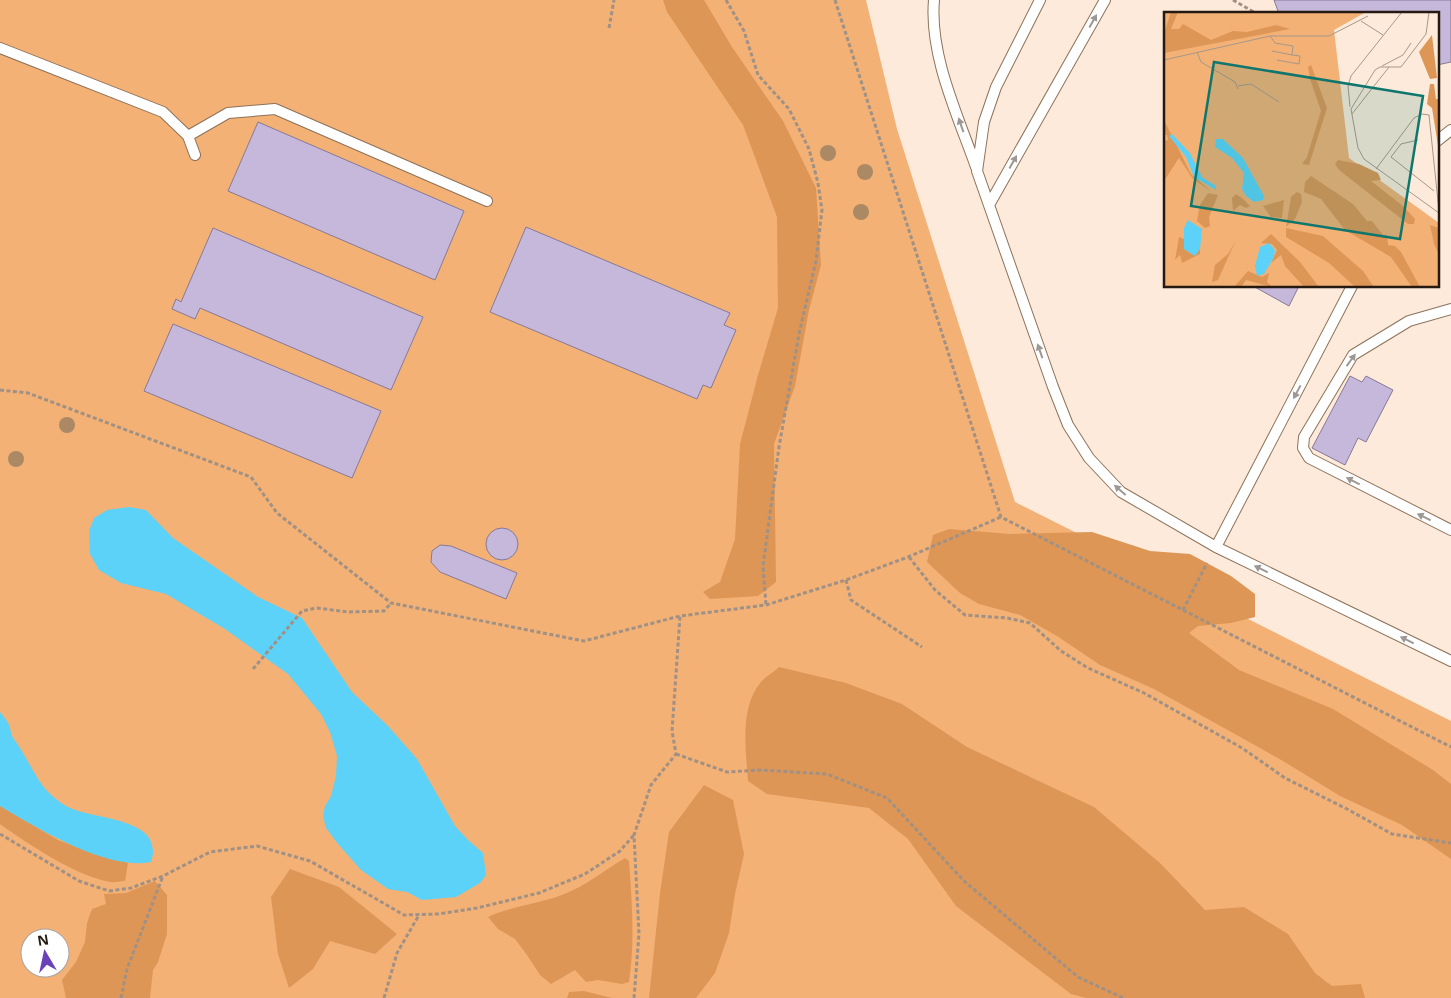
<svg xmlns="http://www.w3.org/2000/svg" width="1451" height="998" viewBox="0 0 1451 998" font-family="'Noto Sans',sans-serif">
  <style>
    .green { fill: #f3b176; fill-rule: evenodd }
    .forest { fill: #dd9656 }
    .water { fill: #5cd2f8 }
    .building { fill: #c6b8da; stroke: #867998 }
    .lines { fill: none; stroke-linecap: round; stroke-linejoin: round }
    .service-casing { stroke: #8d725a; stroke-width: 12 }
    .path { stroke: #a09184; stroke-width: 3; stroke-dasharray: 4 2.5; stroke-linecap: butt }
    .service { stroke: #fff; stroke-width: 10 }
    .tree { fill: #ab8965 }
    .oneway { fill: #9d9894 }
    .inset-road { fill: none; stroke: #a7978a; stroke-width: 1 }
    .view { fill: #0f766e; fill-opacity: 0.15; stroke: #0f766e; stroke-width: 2.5 }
    .inset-edge { fill: none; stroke: #251a11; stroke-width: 2.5 }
  </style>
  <rect width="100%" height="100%" fill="#fdeada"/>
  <!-- green -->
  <path class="green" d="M0,0H866L897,129L1015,502L1451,721V998H0ZM30,938H60V968H30Z"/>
  <!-- forest -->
  <path class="forest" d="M663,0H704L732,47L783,121L816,188L821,265L809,310L795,386L774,444L776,582L758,596L710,599L703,592L720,582L735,539L740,444L758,375L778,308L777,217L743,125L667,12Z
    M949,529L1010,534L1092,532L1150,551L1190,554L1231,576L1255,594V617L1231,623L1198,626L1189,633L1239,670L1333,709L1433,770L1451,784V859L1402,825L1340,796L1283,761L1154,689L1100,665L1057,636L1020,615L979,604L960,593L927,562L933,535Z
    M779,667L846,683L902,704L967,747L1094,807L1160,863L1205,910L1244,907L1288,934L1315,973L1332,986L1361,984L1365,998H1086L1071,994L956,906L908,839L869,808L767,794L748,781C746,750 739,708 761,682C766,676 774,672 779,667Z
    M704,785L733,800L744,854L735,894L729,933L715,973L696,998H649L660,893L669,832Z
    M0,806L58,840L85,850L128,863L125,881C120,881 114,883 110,882C76,876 28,844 0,824Z
    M625,858L629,861C632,902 635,942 629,982L622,984L598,980L586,982L575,970L551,984L540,975L527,955L515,939L498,929L488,917C512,906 538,904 562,895C586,886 603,871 625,858Z
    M290,869L339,887L397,934L375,954L330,941L313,969L289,988L278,954L271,897Z
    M155,881L167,895V934L158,962L153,970L150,998H66L62,980L76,962L85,942L87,923L92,909L106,904L104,894L126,893Z
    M584,991L612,998H567L569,992Z"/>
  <!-- water -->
  <path class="water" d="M129,507L146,510L173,538L258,597L302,618L352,692L388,726L417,759L455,826L468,840L483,853L486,875L480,883L456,897L422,900L407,892L388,889L361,870L338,844L326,828L323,816L325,806L331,796L336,776L337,756L330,732L321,714L288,674L225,629L166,594L121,583L99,570L90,554L89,531L94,518L107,510Z
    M0,712C3,716 7,720 9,725C10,728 11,732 12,736C16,742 21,749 24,755C38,778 43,793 68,807C93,820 166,817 151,862C107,871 37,828 0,806Z"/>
  <!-- building -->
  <path class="building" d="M1274,0H1451V62L1437,65V14H1279Z
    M258,122L464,211L435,280L228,191Z
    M526,227L730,313L724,325L736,330L711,388L703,385L697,399L490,312Z
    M213,228L423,317L391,390L200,308L195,319L172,309L176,299L181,302Z
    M1253,286H1299L1289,306Z
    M173,324L381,411L352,478L144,391Z
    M1350,376L1362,382L1366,376L1393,390L1366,442L1358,438L1345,465L1312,448Z
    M486 544a16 16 0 1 1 32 0a16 16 0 1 1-32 0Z
    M440,545L451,546L517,573L506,599L440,572L431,562L432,551Z"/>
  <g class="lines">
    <defs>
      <path id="service" d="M934,0C929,55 958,116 976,167
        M1040,0L996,87L984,122L977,171L1053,387L1068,425L1089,458L1121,492L1216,547L1451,661
        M0,48L163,112L188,136L195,155
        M188,136L228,113L275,109L487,201
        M1437,141L1451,130
        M989,205L1105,0
        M1451,309L1409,321L1353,355L1304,437L1303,448L1309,458L1451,530
        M1216,547L1352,286"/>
    </defs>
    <!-- service casing -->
    <use href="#service" class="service-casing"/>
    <!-- path -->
    <path class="path" d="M726,0L744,31L758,75L789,109L809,149L818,183L822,210L816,261L799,334L779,447L763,566L766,605
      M835,0L1001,517L1451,747
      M1233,0L1257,14
      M609,28L614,0
      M0,390L28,393L251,477L277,513L391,603L584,641L680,616L766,605L846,580L908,557L1001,517
      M909,557L935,590L965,615L1007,618L1030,623L1061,651L1088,668L1144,693L1242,748L1285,778L1347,809L1392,834L1451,843
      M846,580L851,600L922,647
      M1183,610L1207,563
      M253,669L302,611L317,608L348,612L384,611L391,603
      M676,754L727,772L761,770L827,774L887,798L964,881L1078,977L1123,998
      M0,834L79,881L109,891L131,888L163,876L210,852L257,846L310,861L404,915L438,914L477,908L539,893L585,874L620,851L634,835
      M121,998L127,969L163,876
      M384,998L397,953L419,915
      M634,998L639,934L634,835L651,785L676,754L672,731L680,616"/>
    <!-- service -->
    <use href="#service" class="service"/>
  </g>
  <!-- trees -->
  <g class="tree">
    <circle cx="828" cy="153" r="8"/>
    <circle cx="865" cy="172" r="8"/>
    <circle cx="861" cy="212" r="8"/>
    <circle cx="67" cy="425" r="8"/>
    <circle cx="16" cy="459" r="8"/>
  </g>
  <!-- one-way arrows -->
  <defs><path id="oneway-solid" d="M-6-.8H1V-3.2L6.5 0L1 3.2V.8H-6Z" transform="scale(1.25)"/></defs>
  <g class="oneway">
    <use href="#oneway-solid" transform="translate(1093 21) rotate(-61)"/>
    <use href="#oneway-solid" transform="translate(961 125) rotate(-109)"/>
    <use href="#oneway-solid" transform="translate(1013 162) rotate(-61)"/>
    <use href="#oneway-solid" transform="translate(1040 351) rotate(-109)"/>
    <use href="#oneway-solid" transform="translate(1351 360) rotate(-54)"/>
    <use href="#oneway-solid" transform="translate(1297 392) rotate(118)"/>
    <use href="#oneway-solid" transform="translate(1353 481) rotate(-153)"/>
    <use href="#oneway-solid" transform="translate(1120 490) rotate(-139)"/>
    <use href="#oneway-solid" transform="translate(1424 517) rotate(-154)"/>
    <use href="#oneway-solid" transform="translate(1261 569) rotate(-154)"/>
    <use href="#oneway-solid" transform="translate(1407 640) rotate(-154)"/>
  </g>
  <!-- overview -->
  <g transform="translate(1164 12)">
    <rect width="275" height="275" fill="#fdeada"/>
    <path d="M202,0L170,18L185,146L275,211V275H0V0Z" fill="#f3b176"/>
    <path d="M7,0H14L7,17H15L19,12L47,28L69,19L83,20L112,13L126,17L0,41V21ZM268,23L273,66L266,67L255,40ZM147,53L163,96L145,153L138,152L143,145L157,99L146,67L144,55ZM266,72H270L272,87H275V140L268,96L263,92ZM0,108L27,162L48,180L29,167L15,146L0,169V129L4,128L3,123H0ZM174,148L195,152L214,161L217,168L207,169L239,194L251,207L250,212H244L175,158L171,152ZM147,164L189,192L203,209H208L219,223H223L224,233L231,234L237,240L256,275H248L227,245L181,218L157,187L140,180L141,170ZM133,180L137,182L138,190L131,207L122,215L127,185ZM44,181L54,183L45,205L46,214L41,216L33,209L36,193ZM72,182L78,186L86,194L82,196L76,193L69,199L68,186ZM120,188L118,206L107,205L99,194ZM266,213L275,216V243L270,232ZM122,216L159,224L199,259L210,275H191L165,251L122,225ZM107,222L136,250L155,275H140L121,254L117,243L107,251L113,238L108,232L97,231ZM15,225L20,227L24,240L28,242L36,237V242L18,251L16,243L11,248ZM71,230L54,268L48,270L51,253L64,242ZM84,259L98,265L105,261L103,270L108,275L82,268L77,275H70Z" fill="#dd9656"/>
    <path d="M8,122L26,141L38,165L52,174V178L30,165L22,145L5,124ZM52,127H59L79,146L100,184L99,188L90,190L82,184L78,177L80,161L68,146L51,135ZM24,208L38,217L36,237L31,244L20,237V216ZM105,231L111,238L110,245L100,262L93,264L91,254L96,235Z" fill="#5cd2f8"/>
    <path class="inset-road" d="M265,0L262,22L237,55H216L211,58L187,97L194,136L200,147L275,201M197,9L219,23M106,24L111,31L129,34L128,43L108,39M33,40L37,50L71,70L74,77M0,48L106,24H165L204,4M113,48L135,52L136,44L128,43M218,54L239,43L247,31M74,74L87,72L115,90M186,95L184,74L187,64L238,0M188,102L225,55M254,128L237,132L227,145L270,179M212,157L250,106L258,102L265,103L275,199"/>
    <path class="view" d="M50,50L259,84L236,227L27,194Z"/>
    <rect width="275" height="275" class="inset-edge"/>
  </g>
  <!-- north arrow -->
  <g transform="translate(45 953) rotate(351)"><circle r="24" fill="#ffffff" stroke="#a8a3a0"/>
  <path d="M0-4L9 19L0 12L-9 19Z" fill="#6b41b9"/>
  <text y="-8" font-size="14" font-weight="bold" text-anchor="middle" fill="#251a11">N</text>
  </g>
</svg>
